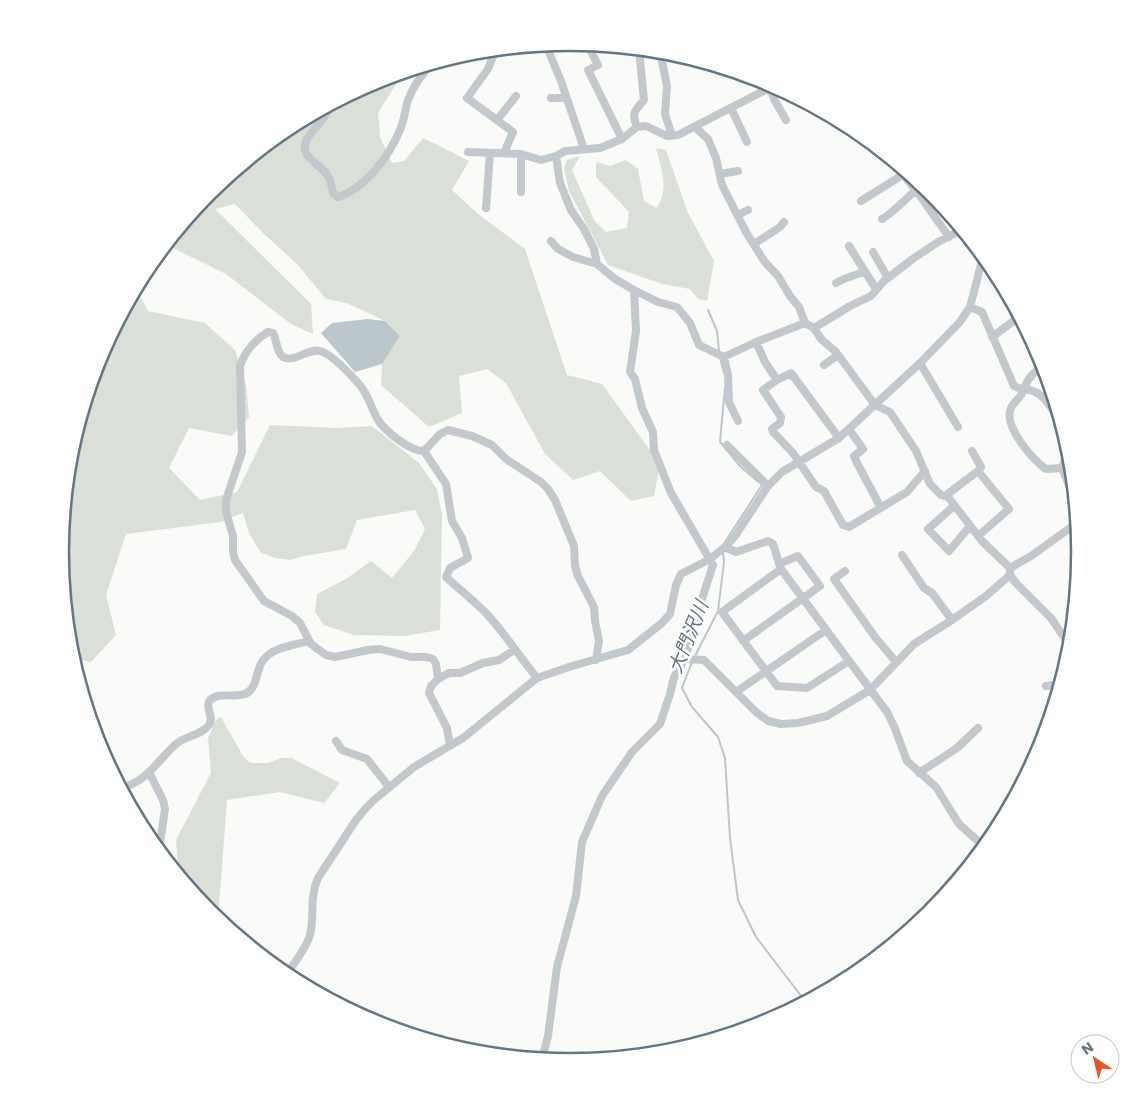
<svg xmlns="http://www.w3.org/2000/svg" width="1140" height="1104" viewBox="0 0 1140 1104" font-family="Poppins,'Noto Sans JP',sans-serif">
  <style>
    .green { fill: #dadfd7 }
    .water { fill: #bbc7cb }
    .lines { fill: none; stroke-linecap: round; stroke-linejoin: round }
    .stream { stroke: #bbc7cb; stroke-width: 2 }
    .minor { stroke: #c3c8cc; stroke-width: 8 }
    .labels { text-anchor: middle; stroke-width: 5; stroke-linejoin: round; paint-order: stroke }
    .water-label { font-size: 19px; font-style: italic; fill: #60757c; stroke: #fff }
    .rim { fill: none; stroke: #657683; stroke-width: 2.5 }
  </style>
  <rect width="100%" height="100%" fill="#fafaf8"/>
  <!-- green -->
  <path class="green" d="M403,73L378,113L380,137L392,163L404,161L423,138L469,161L452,190L478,214L525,249L567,375L602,384L660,464L654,496L631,501L600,471L573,480L545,454L506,383L487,369L459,376L462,413L429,427L381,385L382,364L400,336L385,321L347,303L326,299L298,265L263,233L235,204L215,209L311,304L313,334L291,324L226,274L169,246L163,248L210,192L287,128L375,81Z
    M656,148L666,150L688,213L714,261L707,301L698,299L690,289L662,284L608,265L569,191L564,168L567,160L580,156L572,170L594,220L606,232L627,228L629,212L596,177V162L610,166L626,160L638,169L644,201L657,208C669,187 662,170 656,148Z
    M136,288L148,311L205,323L235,350L246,385L249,417L232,436L189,428L169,468L200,500L237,492L270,425L338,428L372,426L419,463L437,489L442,514L440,630L404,636L354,635L324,625L315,612L317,594L346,579L371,561L392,578L414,551L425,529L415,510L357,520L346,549L304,556L290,560L276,558L261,553L249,533L243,513L220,522L126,534L106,595L116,635L91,662L73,659L70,651L61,552L70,452L99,357Z
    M221,717L243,756L250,763H269L281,758H291L340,783L324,803L280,792L227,800L218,919L210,912L176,871L178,869L176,840L211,773L208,738L216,720Z"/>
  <!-- water -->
  <path class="water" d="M368,319L385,321L400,336L382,364L355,372L321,333L332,323Z"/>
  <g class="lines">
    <!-- stream -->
    <path class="stream" d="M708,310L717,331L719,351
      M720,358L724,373
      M725,387L720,442L741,467L762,485L725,542
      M694,658L718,611L724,562L723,551
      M692,662L682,688L692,707L718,737L725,758L730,838L738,900L756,937L805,1001"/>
    <!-- minor -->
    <path class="minor" d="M587,44L598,65L588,70L622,139
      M546,45L561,81L584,149
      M502,49L493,56L488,69L467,98L513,132L504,153
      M660,51L667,86L665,114L672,136
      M770,88L775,101L786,120
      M551,98H566
      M329,106C326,121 312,128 306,141C299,157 321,164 327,175C331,180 332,187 333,193L338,197C366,188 389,156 400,130C404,121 405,110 408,100C413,87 422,74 431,64
      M731,108L747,142
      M497,120L516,96
      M637,127C631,112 635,111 644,100L639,49
      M468,152L521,154L541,160L556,156L565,151L600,148L622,139L637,127L646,126L667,136L678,135L773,86
      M556,156L560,183L571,210L584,229L594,249L597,264
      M893,162L918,193L949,237
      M720,174L738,171
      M521,192V154
      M861,201L904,174
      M486,208L490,153
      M738,215L748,210
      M882,219C889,216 908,197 916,190
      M551,241L558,249L573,257L597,264L615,279L634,290L658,302L677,307L690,323L699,345L724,357
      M754,244L780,227L784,222
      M849,246L876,289
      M873,252L888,278
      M836,283C845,277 855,276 865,271
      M970,307L982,312L1014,386C1024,391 1025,388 1033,391C1045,395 1054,412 1060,422
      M814,328L850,306L871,296L884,281L914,258L938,242L961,230
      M992,337L1019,317
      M756,342L765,362L777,380L791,373L839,438
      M724,357L756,342L805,323
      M724,357L728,375L729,402L738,421
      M920,363L958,427
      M824,365L838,355
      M1043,366C1027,378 1029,378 1021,395C1018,400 1013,403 1011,408C1003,426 1032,459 1046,469L1062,468L1074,497
      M777,380L763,390L781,417L780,423L772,429L773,432L793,453L816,487L824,491L843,525L849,527L907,492L925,471
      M849,429L863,449L854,456L856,461L881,508
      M727,445L768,486
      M424,451C411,452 385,431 378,420C371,408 368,393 358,383C350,374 331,354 320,351C308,348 294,363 283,357C276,352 277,340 273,333L268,332C255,340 245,351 240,366L242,452L226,500V512L233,536V552L235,560L264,601L292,616L300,623L311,644L326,655L335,657L368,650L380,649L411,657H426L433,659L436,664L438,679L431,686L429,693L447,728L450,746
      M424,451L440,434L448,430L472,436L492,445L506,459L541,482L548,489L555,500L574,546L575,566L578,576L594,607L595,621L599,641L596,660
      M424,451L446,484L452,521L462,538L468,558L450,568L446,577C459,589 474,601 487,614C505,634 520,657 537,678
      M972,451L981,467L978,471
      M1062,468L1069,450
      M945,496L978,471L1009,509L978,536
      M954,506L928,529L949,551L970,526
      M725,547L736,552L768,541L773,544L781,569L887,712L894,726L907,761L936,787L959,824L978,841L986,844
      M902,555L924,588L932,593L952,620
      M1010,568L1031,556L1077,523
      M781,569L722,612L777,686L807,688L849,661
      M845,571L834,579L875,637L896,662
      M1010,575L1016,583L1051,618L1070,646
      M743,641L820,586L798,556L779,564
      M685,659L704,660L756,712L768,721L781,724L798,723L827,716L870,690L914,644L952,620L986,596L1010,575V568L982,541L948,497L941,495L930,484L916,451L890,412L875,405L836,352L821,339L814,328L805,323L799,307L790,296L778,276L764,261L746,232L722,185L716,158L708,139L695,127
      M438,679L449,673H460L483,663L499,660L514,650
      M1046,686L1060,684
      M736,692L826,630
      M336,741L342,750L367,759L389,787
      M919,773L957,748L978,728
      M150,774L163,800L165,809L159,850
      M121,788C147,782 158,760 176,744C185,736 202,735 209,725C215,717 204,707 210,700C219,691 237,699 247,693C259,686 255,666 266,657C276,647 295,645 308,641
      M286,975C294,963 306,949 310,935C315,915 309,898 318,878L356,820L366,808L374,800L414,767L463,738L537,678L572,666L628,650L662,623L670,614L676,585L681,574L710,559L725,547L735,536L768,486L782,472L839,438L920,363L959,323L970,307L983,257
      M542,1059L548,1036L557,967L576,896L582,842L602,796L632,752L660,724L670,694L674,677L685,659L701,602L713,565L671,493L654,450L653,432L642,408L635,379L630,372L636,331L634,290"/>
  </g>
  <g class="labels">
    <!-- water labels -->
    <g class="water-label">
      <text transform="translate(688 637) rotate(-68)" y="7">大門沢川</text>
    </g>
  </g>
  <!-- crop -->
  <path d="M0 0H1140V1104H0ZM69 552a501 501 0 1 1 1002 0a501 501 0 1 1-1002 0Z" fill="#fff" fill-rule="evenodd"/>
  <path class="rim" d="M69 552a501 501 0 1 1 1002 0a501 501 0 1 1-1002 0Z"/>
  <!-- north arrow -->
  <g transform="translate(1095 1059) rotate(325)"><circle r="24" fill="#ffffff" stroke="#c1c8cd"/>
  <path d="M0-4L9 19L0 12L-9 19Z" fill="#e4572e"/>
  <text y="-8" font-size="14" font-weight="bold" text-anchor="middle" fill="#657683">N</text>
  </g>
</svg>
